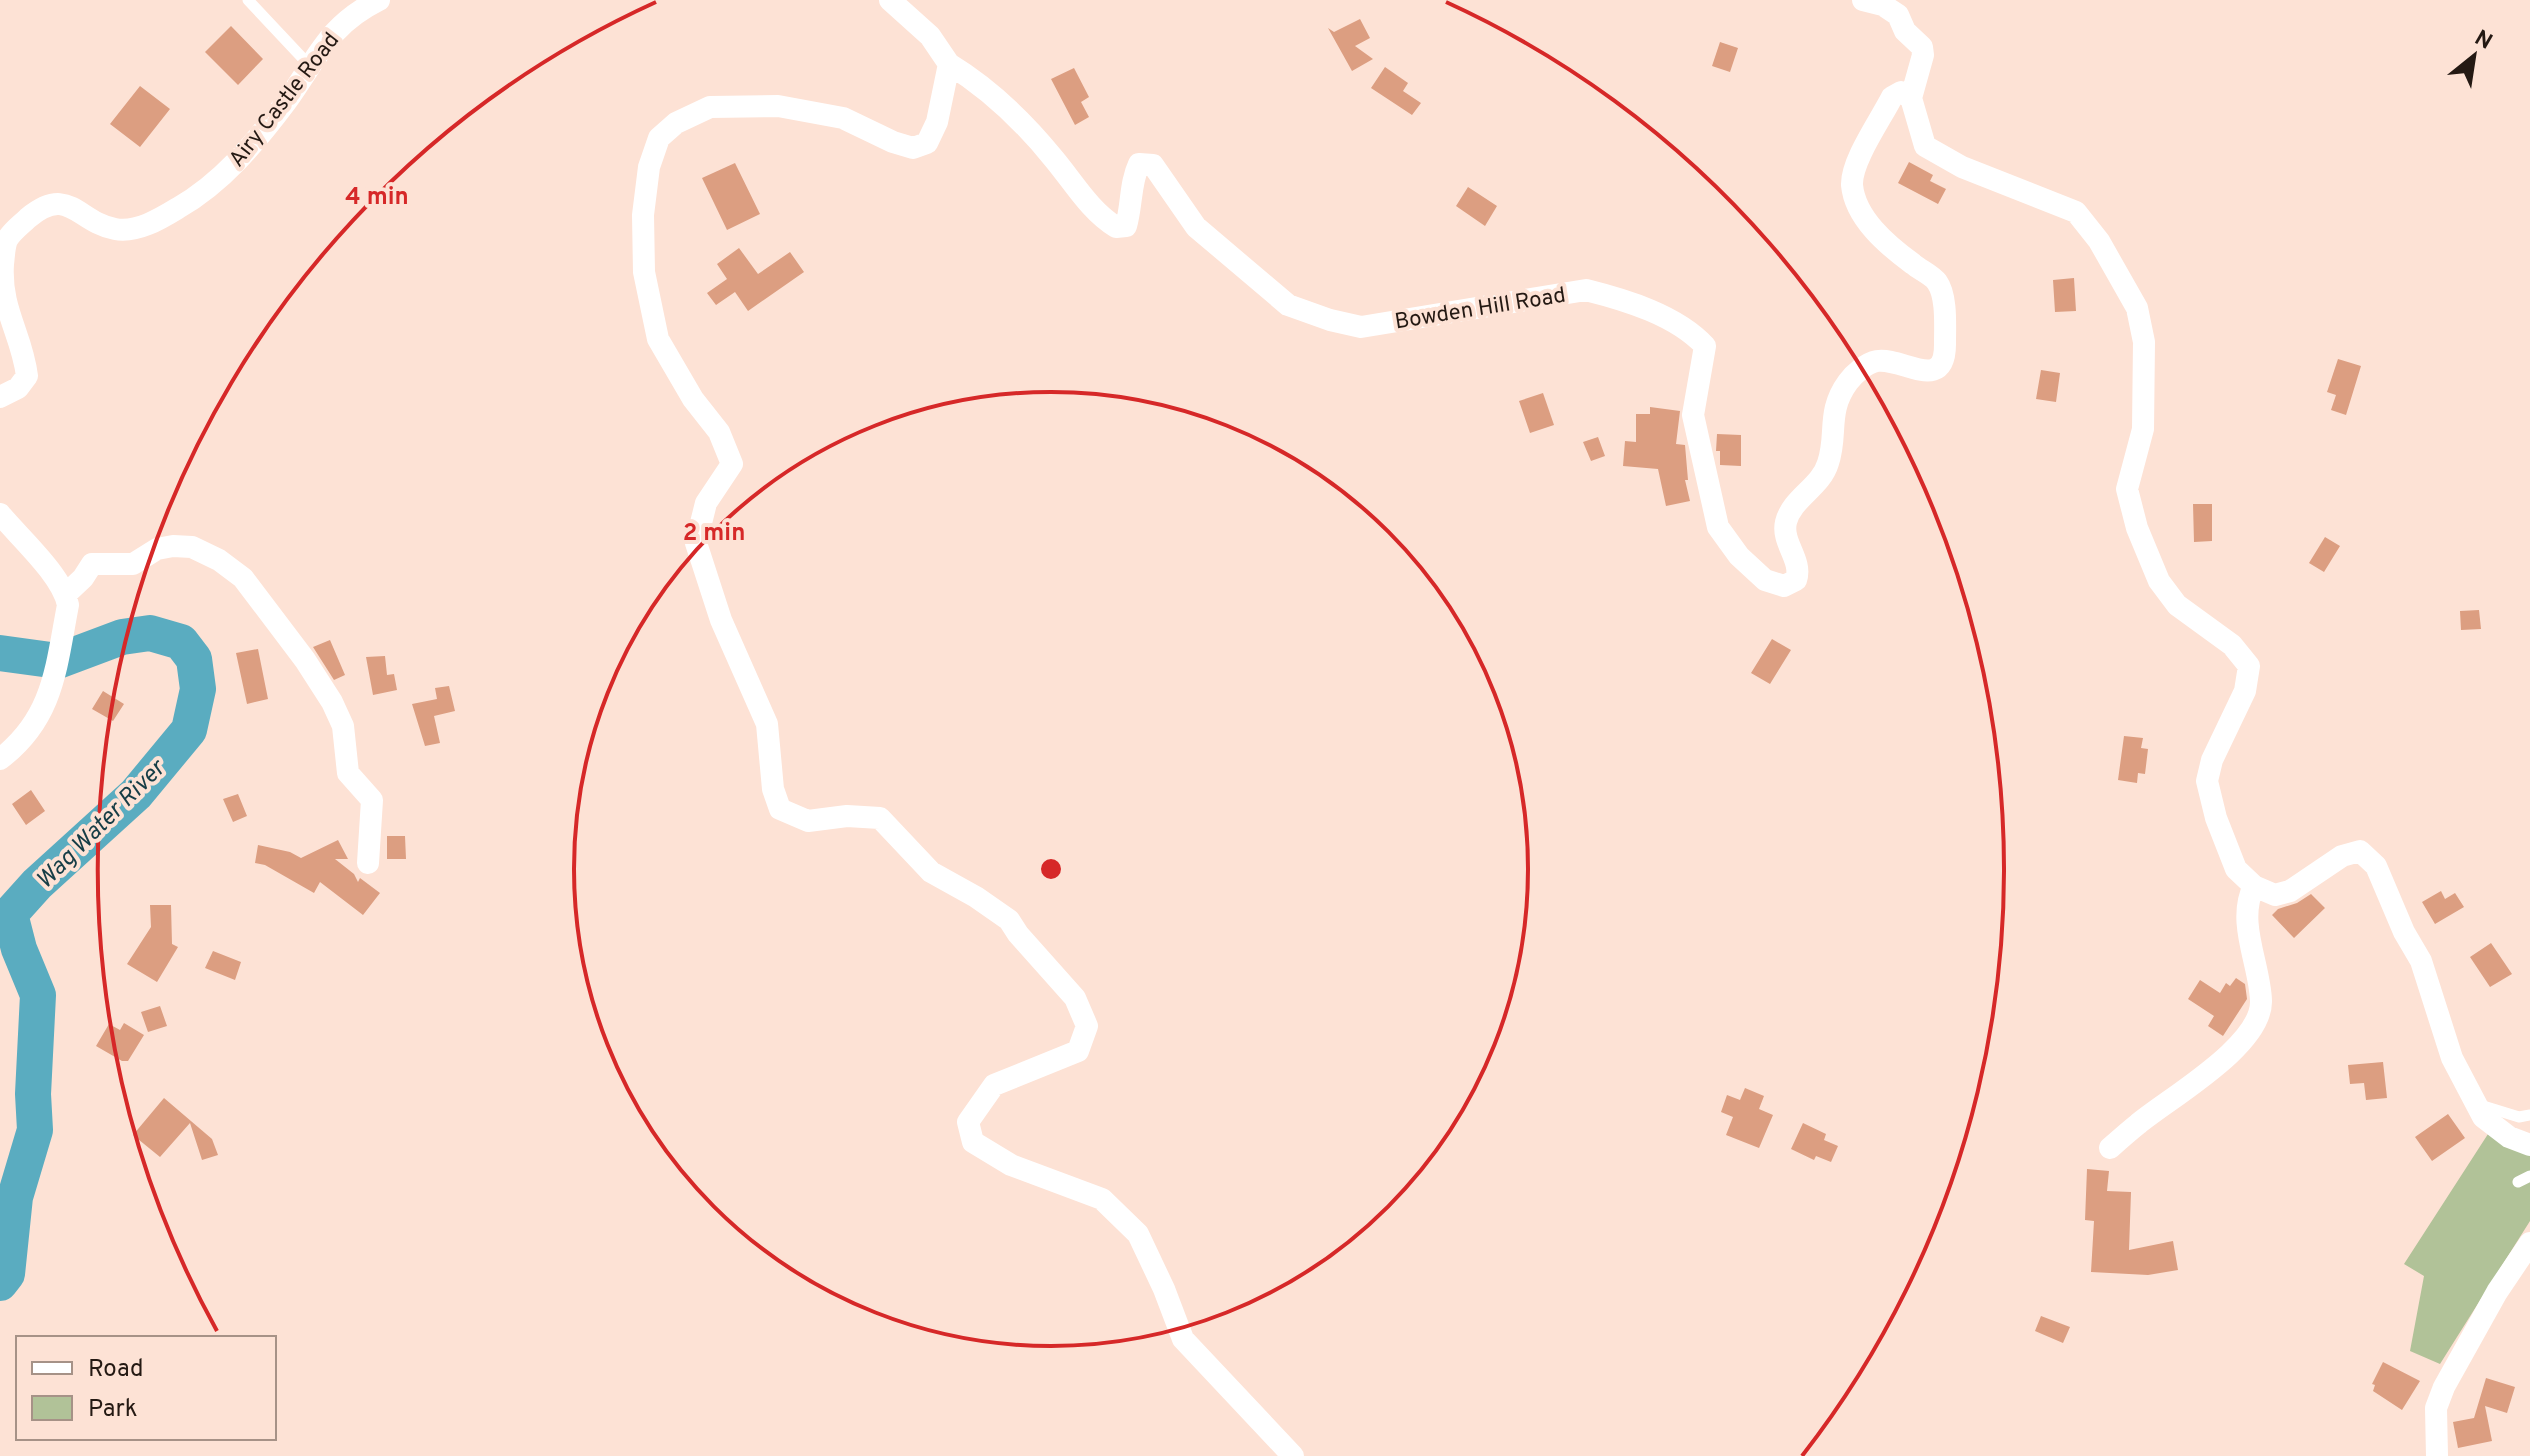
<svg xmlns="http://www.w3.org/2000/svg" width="2530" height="1456" viewBox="0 0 2530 1456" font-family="Overpass,sans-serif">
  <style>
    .green { fill: #b1c298 }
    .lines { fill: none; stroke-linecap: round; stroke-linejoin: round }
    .river { stroke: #5aacc0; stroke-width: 36 }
    .building { fill: #dc9e81 }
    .service { stroke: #fff; stroke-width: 11 }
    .minor { stroke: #fff; stroke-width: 22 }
    .ring { fill: none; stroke: #d62828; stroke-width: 4 }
    .labels { text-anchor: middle; stroke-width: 8; stroke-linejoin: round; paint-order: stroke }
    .street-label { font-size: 22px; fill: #241913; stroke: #fde2d5 }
    .water-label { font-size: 24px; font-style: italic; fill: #163d46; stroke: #fde2d5 }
    .centre { fill: #d62828; stroke: #fde2d5; stroke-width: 4 }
    .ring-label { font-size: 24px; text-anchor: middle; font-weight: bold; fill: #d62828; stroke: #fde2d5; stroke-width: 8; stroke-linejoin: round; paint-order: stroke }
  </style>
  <rect width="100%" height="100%" fill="#fde2d5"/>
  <!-- green -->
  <path class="green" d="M2488,1134L2530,1155V1221L2440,1364L2410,1351L2424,1276L2404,1264Z"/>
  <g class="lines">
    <!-- river -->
    <path class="river" d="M0,653L58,661L122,637L150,633L181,642L194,659L198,689L189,730L136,794L37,884L10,914L19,949L38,995L33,1094L35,1130L15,1197L7,1274L0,1283"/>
  </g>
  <!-- building -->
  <path class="building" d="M1360,19L1370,38L1355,46L1373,59L1352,71L1328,28L1334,32Z
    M231,26L263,59L238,85L205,52Z
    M1720,42L1738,48L1730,72L1712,66Z
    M1385,67L1408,83L1403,91L1421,103L1412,115L1371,88Z
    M1074,68L1089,97L1081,102L1089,117L1075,125L1051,79Z
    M140,86L170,109L140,147L110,124Z
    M1909,162L1933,175L1930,181L1946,189L1938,204L1898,183Z
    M735,163L760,214L727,230L702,178Z
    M1468,187L1497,206L1485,226L1456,206Z
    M739,248L758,274L790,252L804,272L748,311L735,292L716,305L707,293L727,279L717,264Z
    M2074,278L2076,311L2055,312L2053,280Z
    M2338,359L2361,366L2346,415L2331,410L2336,395L2327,392Z
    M2041,370L2060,373L2056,402L2036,399Z
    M1543,393L1554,425L1530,433L1519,401Z
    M1650,407L1680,411L1676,444L1685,445L1688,480H1685L1690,501L1666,506L1658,469L1623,466L1625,441L1636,442V414H1650Z
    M1717,434L1741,435V466L1720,465V451H1716Z
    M1598,437L1605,456L1591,461L1583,442Z
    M2193,504H2212V541L2194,542Z
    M2325,537L2340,546L2324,572L2309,563Z
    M2479,610L2481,629L2461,630L2460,611Z
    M1772,639L1791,650L1770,684L1751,673Z
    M330,640L345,675L334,680L313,647Z
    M258,649L268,699L247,704L236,653Z
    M385,656L387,675L394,674L397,690L373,695L366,657Z
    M449,686L455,711L434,716L440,743L425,746L412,704L437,699L435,688Z
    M103,691L124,704L113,721L92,709Z
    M2124,736L2143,738L2141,748L2148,749L2145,774L2138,773L2137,783L2118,780Z
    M31,790L45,811L26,825L12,804Z
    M238,794L247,816L233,822L223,799Z
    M387,836H405L406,859H387Z
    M338,840L348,859H335L354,874L358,882L360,878L380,893L363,915L320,882L314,893L265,865L255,863L258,845L290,852L301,858Z
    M2441,891L2445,899L2455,893L2464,907L2435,924L2422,902Z
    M2311,894L2325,908L2294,938L2272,915L2278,909L2297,903Z
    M150,905H171L172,944L178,947L157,982L127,964L151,927Z
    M2491,943L2512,974L2490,987L2470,957Z
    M213,951L241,962L235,980L205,968Z
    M2236,978L2245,984L2247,999L2223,1036L2208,1026L2214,1016L2188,999L2200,980L2220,993L2226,983L2230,986Z
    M160,1006L167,1026L148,1032L141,1012Z
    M124,1023L144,1035L128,1061H122L96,1046L109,1024L120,1030Z
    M2383,1062L2387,1098L2366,1100L2364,1083L2350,1084L2348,1065Z
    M1745,1088L1764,1096L1759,1109L1773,1115L1759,1148L1726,1135L1733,1117L1721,1112L1727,1095L1740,1100Z
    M164,1098L212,1139L218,1155L202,1160L190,1123L160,1157L133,1135Z
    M2448,1114L2465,1138L2432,1161L2415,1137Z
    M1803,1123L1826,1134L1824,1140L1838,1146L1831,1162L1816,1156L1814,1160L1791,1149Z
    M2087,1169L2109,1171L2107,1191L2131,1192L2129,1250L2173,1241L2178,1270L2148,1275L2091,1272L2094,1221L2085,1220Z
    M2041,1316L2070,1327L2063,1343L2035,1331Z
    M2383,1362L2420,1381L2402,1410L2373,1391L2375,1385L2372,1384Z
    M2486,1378L2515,1387L2507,1413L2485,1406L2492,1441L2458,1448L2453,1422L2474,1418Z"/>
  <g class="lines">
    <!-- service -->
    <path class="service" d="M248,0L309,65
      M2480,1105L2519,1117L2530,1115
      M2518,1182L2530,1176"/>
    <!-- minor -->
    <path class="minor" d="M890,0L930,36L949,64L937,122L927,143L913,148L893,142L843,118L778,106L710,107L676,123L659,138L649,167L643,215L644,272L658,339L693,399L719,432L732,464L706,503L696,543L721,620L767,724L773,789L780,809L808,821L847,816L880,818L931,872L976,897L1009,920L1018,934L1075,998L1087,1026L1078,1051L994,1085L968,1122L973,1142L1011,1165L1102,1199L1138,1234L1164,1289L1183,1339L1293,1456
      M1863,0L1883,5L1898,15L1905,31L1922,47L1923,55L1911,98
      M949,64C990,89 1024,122 1054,159C1074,183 1090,211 1116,227L1126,226C1132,205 1130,183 1139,164L1153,165L1196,227L1288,305L1330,320L1361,327L1586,290C1626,300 1676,315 1705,346L1693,415L1718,527L1739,556L1765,580L1784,586L1796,580C1803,560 1781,543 1786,522C1792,498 1821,487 1828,463C1838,434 1826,412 1848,382C1854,374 1866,363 1877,361C1903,357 1946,395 1945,342C1945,325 1947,296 1937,282C1932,275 1920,270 1913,264C1887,245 1855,218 1852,185C1851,161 1881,119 1892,97L1901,92L1911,98L1925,146L1962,167L2076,212L2099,241L2137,308L2144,342L2143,429L2127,489L2137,528L2159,581L2177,605L2232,645L2249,666L2245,691L2212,760L2207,781L2216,818L2236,869L2254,886L2275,895L2290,891L2342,856L2360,851L2376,866L2404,932L2421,961L2452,1058L2483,1117L2509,1137L2530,1145
      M0,397L18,388L27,376C22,334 0,310 3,264C4,257 4,247 7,240C12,231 21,225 28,218C69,184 77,222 115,229C137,233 160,219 178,208C222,183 256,142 286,102C318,58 327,26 379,0
      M0,514C20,538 62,575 68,605C56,667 54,718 0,759
      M66,594L83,578L92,564H133L157,549L173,546L192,547L219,560L243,578L305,660L332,702L343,726L348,773L372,800L368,863
      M2110,1148C2119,1140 2128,1132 2138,1124C2169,1098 2262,1046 2261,1001C2260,964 2236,922 2254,886
      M2437,1456L2436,1408L2444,1387L2497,1292L2530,1243"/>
  </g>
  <!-- distance rings -->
  <g class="ring">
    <circle cx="1051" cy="869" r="477"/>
    <path d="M217 1331A953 953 0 0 1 656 2M1446 2A953 953 0 0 1 1802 1456"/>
  </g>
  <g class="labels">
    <!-- street labels -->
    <g class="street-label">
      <text transform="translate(283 99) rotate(-52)" y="8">Airy Castle Road</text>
      <text transform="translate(1480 307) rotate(-9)" y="8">Bowden Hill Road</text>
    </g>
    <!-- water labels -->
    <g class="water-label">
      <text transform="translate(100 824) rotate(-45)" y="8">Wag Water River</text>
    </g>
  </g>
  <circle cx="1051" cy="869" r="12" class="centre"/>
  <g class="ring-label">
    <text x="377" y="204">4 min</text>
    <text x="714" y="540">2 min</text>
  </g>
  <!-- legend -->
  <rect x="16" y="1336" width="260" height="104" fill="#fde2d5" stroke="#a69287" stroke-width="2"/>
  <rect x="32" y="1362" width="40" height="12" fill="#ffffff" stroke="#a69287" stroke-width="2"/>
  <text x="88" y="1376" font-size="24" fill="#241913">Road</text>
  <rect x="32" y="1396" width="40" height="24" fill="#b1c298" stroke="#a69287" stroke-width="2"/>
  <text x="88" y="1416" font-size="24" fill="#241913">Park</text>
  <!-- north arrow -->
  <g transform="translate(2474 56) rotate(30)" stroke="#fde2d5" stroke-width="6" paint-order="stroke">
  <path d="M0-6L14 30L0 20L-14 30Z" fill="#241913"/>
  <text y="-12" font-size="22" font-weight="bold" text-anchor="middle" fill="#241913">N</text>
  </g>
</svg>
